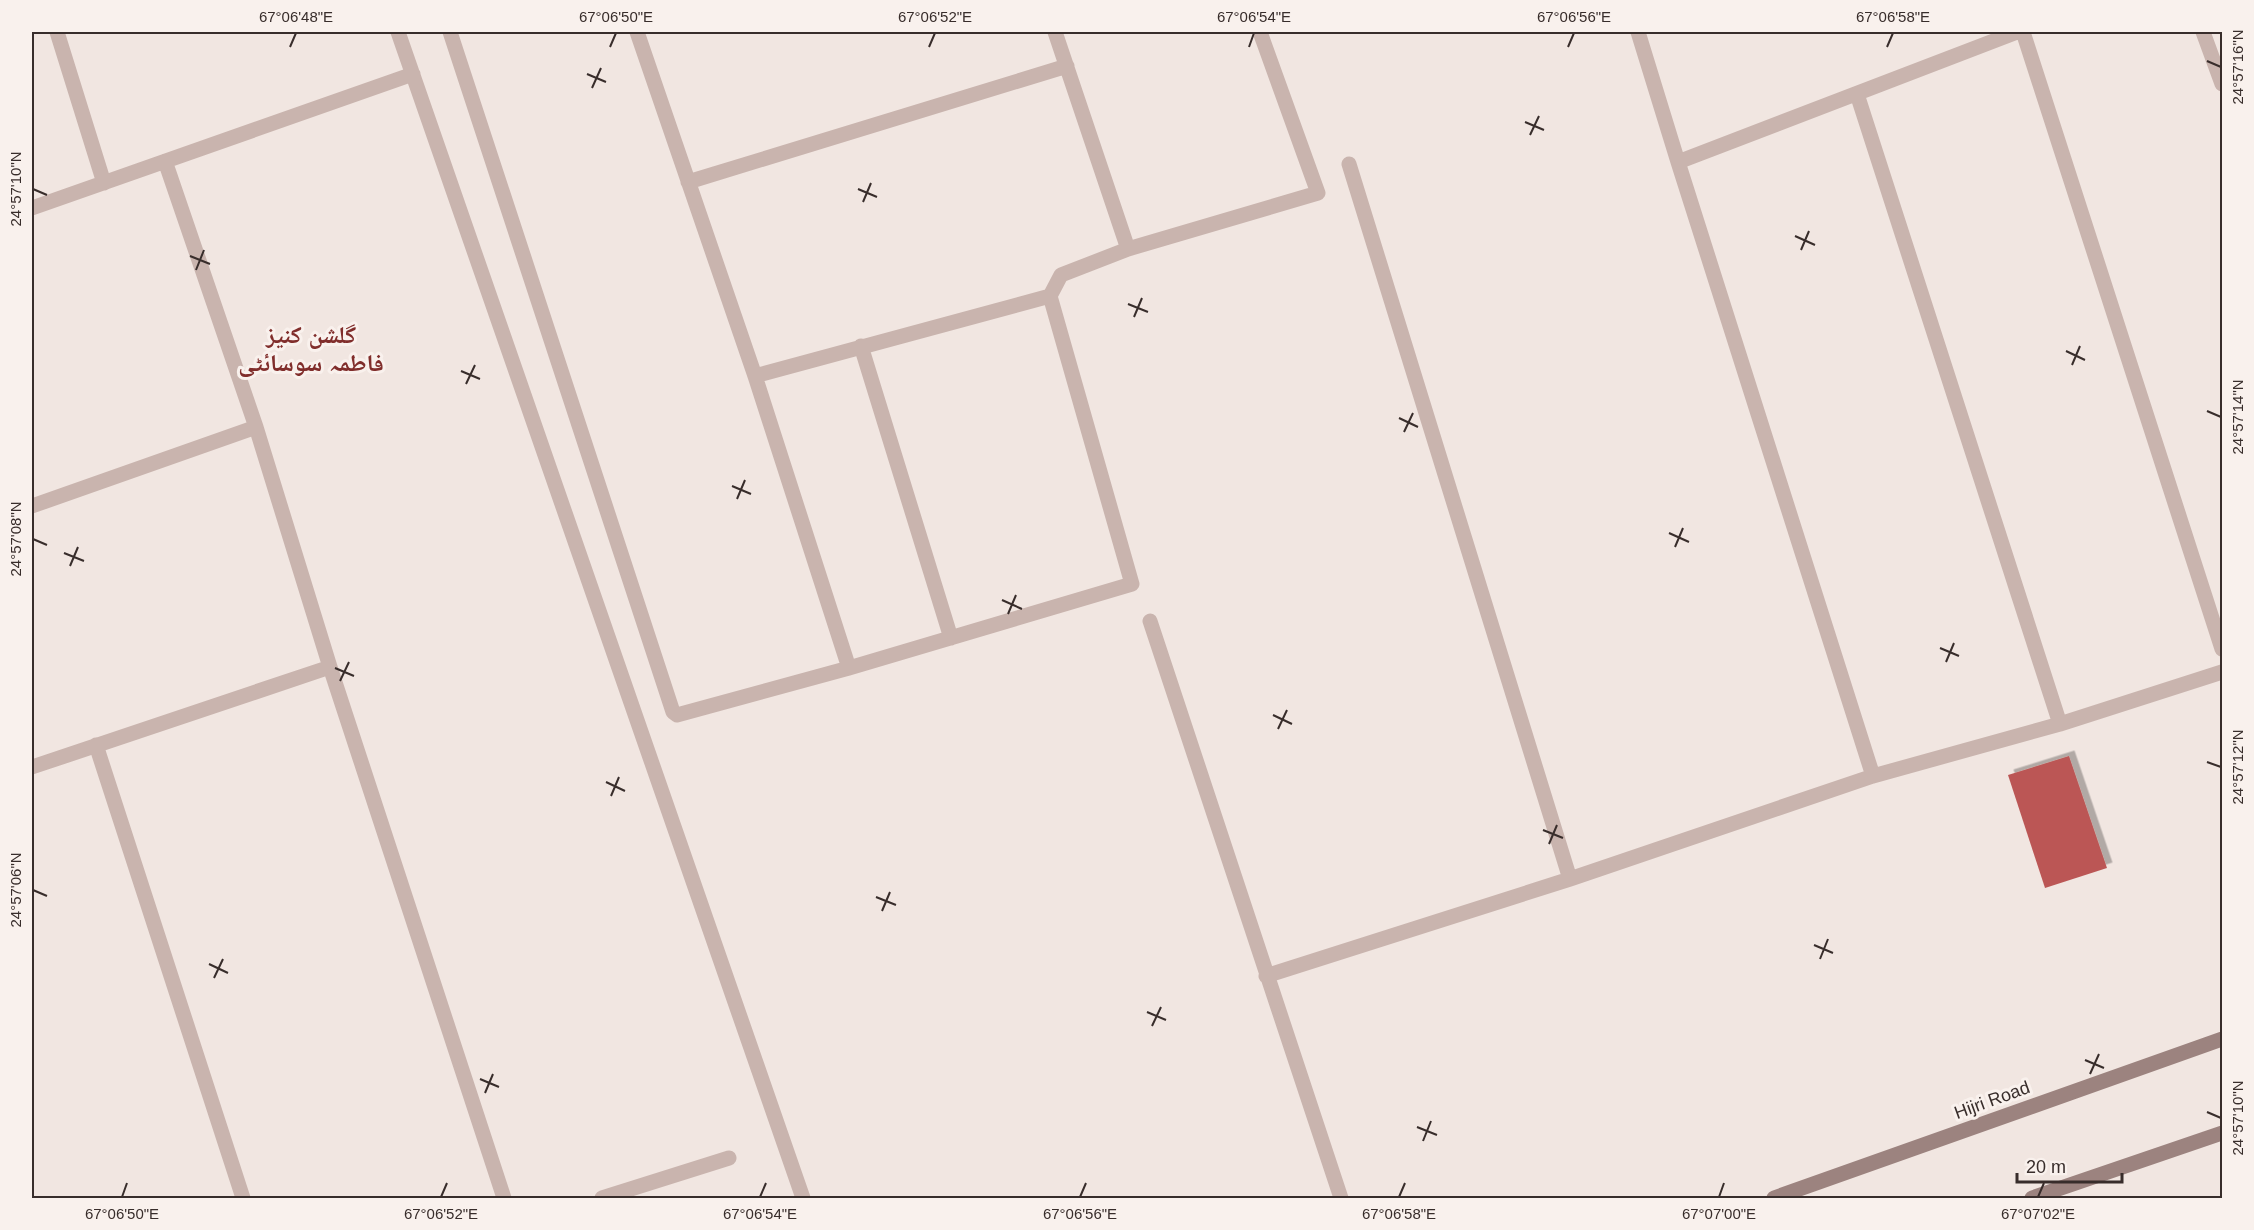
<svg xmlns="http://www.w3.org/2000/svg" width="2254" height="1230" viewBox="0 0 2254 1230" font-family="Helvetica,'Noto Naskh Arabic',sans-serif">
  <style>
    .building { fill: #bb5755; filter: url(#shadow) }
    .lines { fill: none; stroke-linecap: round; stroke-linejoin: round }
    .minor { stroke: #c9b4ae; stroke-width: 15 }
    .secondary { stroke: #9c837f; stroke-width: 15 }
    .ticks { fill: none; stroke: #382d2b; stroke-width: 2 }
    .labels { text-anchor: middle; stroke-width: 6; stroke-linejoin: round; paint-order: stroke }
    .street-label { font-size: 18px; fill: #382d2b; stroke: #f9f1ed }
    .district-label { font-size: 24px; font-weight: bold; fill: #802d2b; stroke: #f9f1ed }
    .neatline { fill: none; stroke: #382d2b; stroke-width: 2 }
    .ticks-label { font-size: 15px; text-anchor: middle; fill: #382d2b }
  </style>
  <defs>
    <filter id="shadow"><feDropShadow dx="5.5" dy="-5.5" stdDeviation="0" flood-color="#0004"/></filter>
  </defs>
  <rect width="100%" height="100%" fill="#f1e6e1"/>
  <!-- building -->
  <path class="building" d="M2069,756L2107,868L2045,888L2008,775Z"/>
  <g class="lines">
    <!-- minor -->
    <path class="minor" d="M57,32L104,183
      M398,32L803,1198
      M450,32L673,712L677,715L849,668L1132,584L1050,296
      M637,32L755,376L849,668
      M1055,32L1128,249
      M1638,32L1678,162L1873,776
      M2023,32L2222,649
      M2203,32L2222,84
      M1857,94L2060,724
      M165,161L256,427L330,667L504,1198
      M1678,162L2017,32
      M1349,164L1570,879
      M688,182L1067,66
      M32,208L413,74
      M861,346L951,638
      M755,376L1050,296L1061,275L1128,249L1318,193L1260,32
      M32,506L256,427
      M1150,621L1341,1198
      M96,745L243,1198
      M32,767L330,667
      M1266,976L1570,879L1873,776L2060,724L2222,672
      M602,1198L729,1158"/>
    <!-- secondary -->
    <path class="secondary" d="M1774,1198L2222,1039
      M2032,1198L2222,1133"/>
  </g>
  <!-- ticks -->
  <path class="ticks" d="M290,47L296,33M610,47L616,33M929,47L935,33M1249,47L1254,33M1568,47L1574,33M1887,47L1893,33M2207,61L2221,67M587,74L606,82M592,88L601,68M1525,122L1544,130M1530,135L1539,116M33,189L47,195M858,189L877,197M863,202L871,183M1795,236L1815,245M1801,250L1809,231M190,256L210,264M196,270L204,250M1128,304L1148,312M1134,317L1142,298M2066,351L2085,360M2072,365L2080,346M461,371L480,379M466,384L475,365M2207,411L2221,417M1399,418L1418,427M1404,432L1413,413M732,486L751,494M737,499L745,480M1669,533L1689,542M33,539L47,545M1675,547L1683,528M64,553L84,561M70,566L78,547M1002,600L1022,609M1008,614L1016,595M1940,648L1959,656M1946,662L1954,643M335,668L354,676M340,681L349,662M1273,715L1292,724M1278,729L1287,710M2207,762L2221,767M606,782L625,791M611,796L619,777M1543,830L1563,838M1549,844L1557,825M33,890L47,896M876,897L896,905M882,911L890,892M1814,945L1833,953M1820,959L1828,939M209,964L228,973M214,978L223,959M1147,1012L1166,1020M1152,1026L1161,1007M2085,1060L2104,1068M2090,1074L2099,1054M480,1079L499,1087M485,1093L493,1074M2207,1112L2221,1118M1417,1127L1437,1135M1423,1141L1431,1121M122,1197L127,1183M441,1197L447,1183M760,1197L766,1183M1080,1197L1086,1183M1399,1197L1405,1183M1719,1197L1724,1183M2038,1197L2044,1183"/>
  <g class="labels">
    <!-- street labels -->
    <g class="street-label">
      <text transform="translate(1992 1100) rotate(-20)" y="6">Hijri Road</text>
    </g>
    <!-- district labels -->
    <g class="district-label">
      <text x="311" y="343">گلشن کنیز<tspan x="311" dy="28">فاطمہ سوسائٹی</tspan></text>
    </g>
  </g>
  <!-- border -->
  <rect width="2254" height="1230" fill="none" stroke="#f9f1ed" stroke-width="66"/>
  <!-- scale -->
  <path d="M2017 1173v9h105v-9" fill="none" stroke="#382d2b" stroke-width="3"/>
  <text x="2026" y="1173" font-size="18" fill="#382d2b" stroke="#f9f1ed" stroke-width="4.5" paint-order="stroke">20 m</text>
  <rect x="33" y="33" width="2188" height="1164" class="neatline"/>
  <g class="ticks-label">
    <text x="296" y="22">67°06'48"E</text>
    <text x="616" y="22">67°06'50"E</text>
    <text x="935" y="22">67°06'52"E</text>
    <text x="1254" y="22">67°06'54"E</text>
    <text x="1574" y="22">67°06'56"E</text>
    <text x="1893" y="22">67°06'58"E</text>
    <text transform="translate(2238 67) rotate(-90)" y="5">24°57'16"N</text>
    <text transform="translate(16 189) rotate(-90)" y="5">24°57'10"N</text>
    <text transform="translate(2238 417) rotate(-90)" y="5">24°57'14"N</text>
    <text transform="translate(16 539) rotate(-90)" y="5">24°57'08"N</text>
    <text transform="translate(2238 767) rotate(-90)" y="5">24°57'12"N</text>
    <text transform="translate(16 890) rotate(-90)" y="5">24°57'06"N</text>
    <text transform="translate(2238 1118) rotate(-90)" y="5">24°57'10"N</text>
    <text x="122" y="1219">67°06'50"E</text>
    <text x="441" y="1219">67°06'52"E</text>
    <text x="760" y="1219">67°06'54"E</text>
    <text x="1080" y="1219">67°06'56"E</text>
    <text x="1399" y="1219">67°06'58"E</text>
    <text x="1719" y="1219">67°07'00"E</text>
    <text x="2038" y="1219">67°07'02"E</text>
  </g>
</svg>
